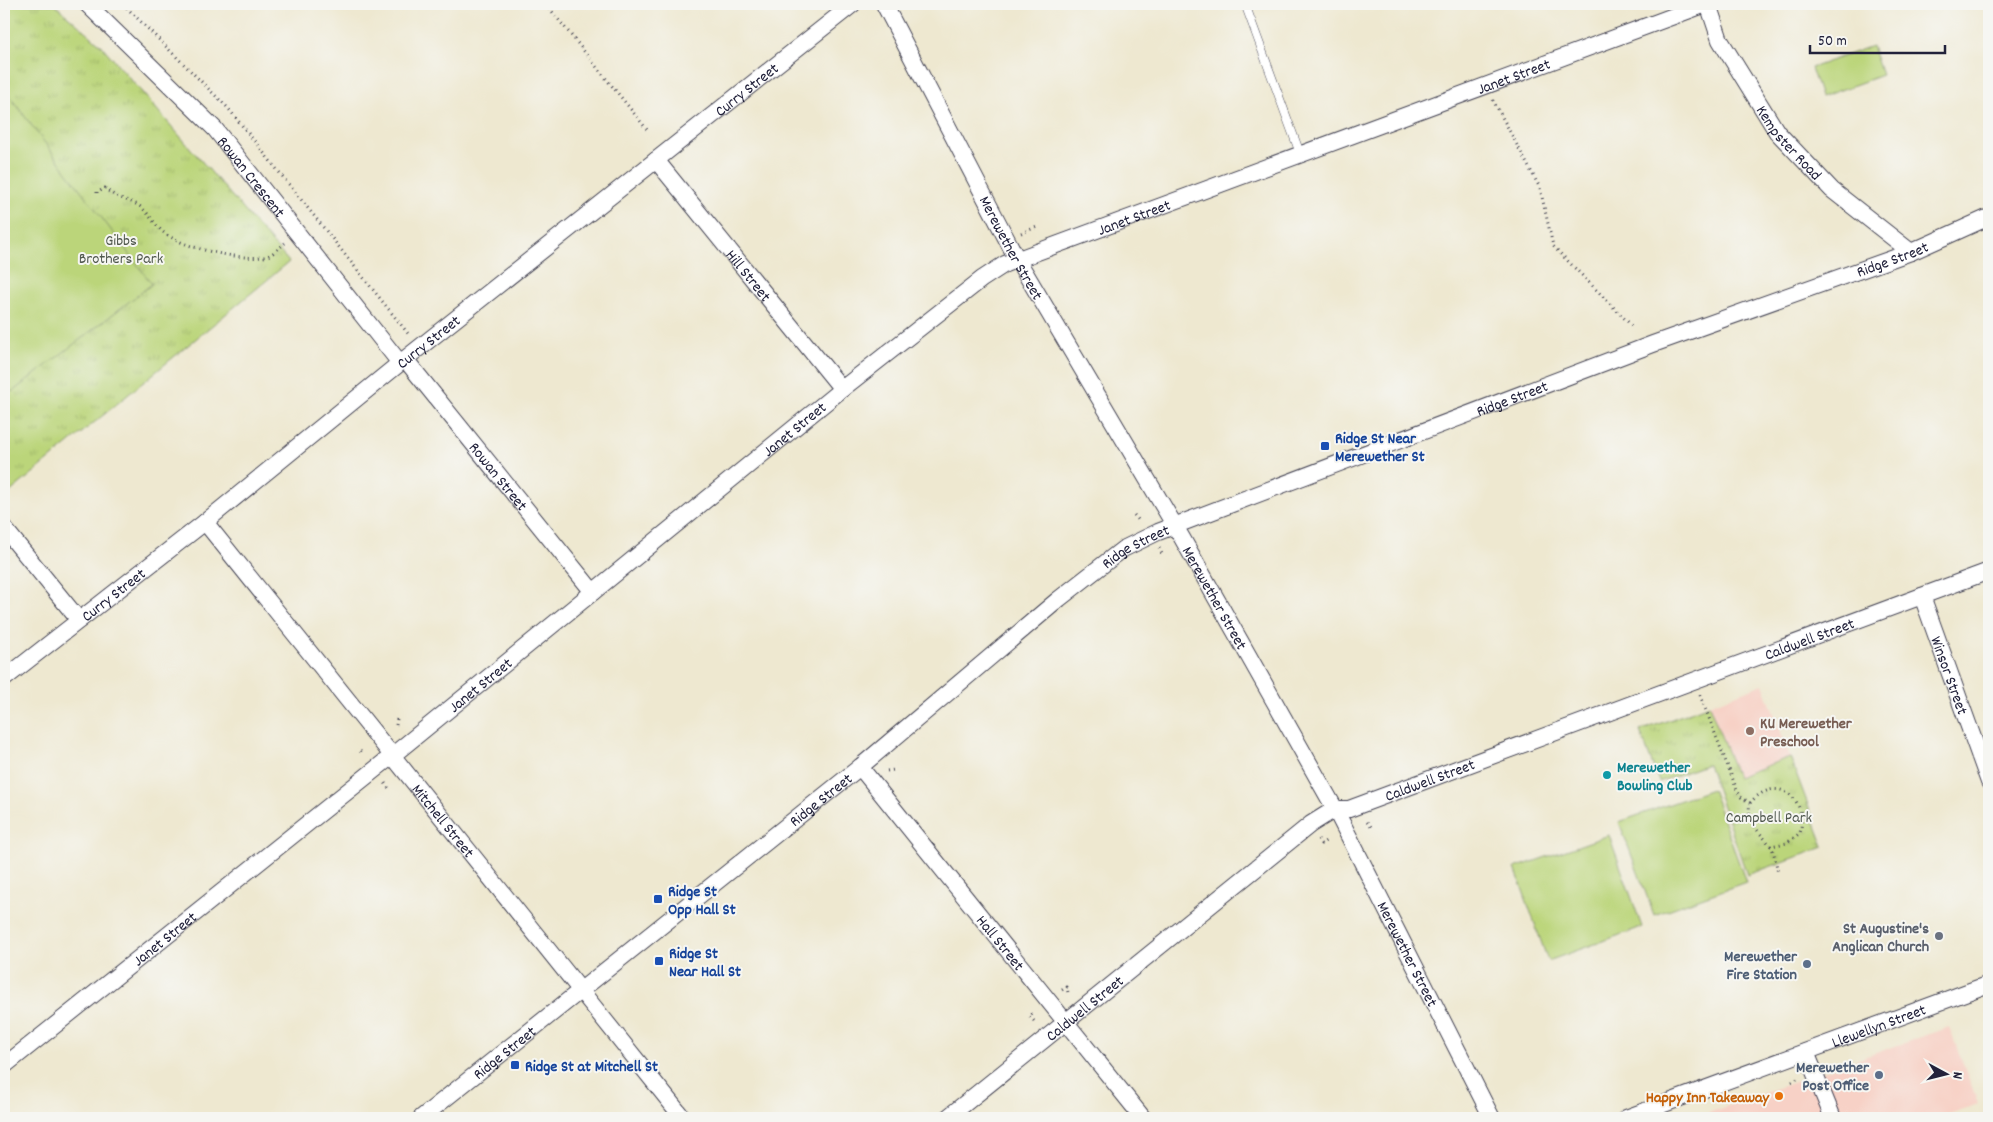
<svg xmlns="http://www.w3.org/2000/svg" width="1993" height="1122" viewBox="0 0 1993 1122" font-family="Dekko,sans-serif">
  <style>
    .built { fill: #f7d1c6 }
    .park { fill: url(#park-tufts); stroke: #6e7c5a }
    .pitch { fill: #bbd57a; stroke: #6e7c5a }
    .lines { fill: none; stroke-linecap: round; stroke-linejoin: round }
    .lane-casing { stroke: #414051; stroke-width: 9 }
    .street-casing { stroke: #414051; stroke-width: 18 }
    .path { stroke: #414051; stroke-width: 3; stroke-dasharray: 1 4; stroke-linecap: butt }
    .lane { stroke: #fff; stroke-width: 8 }
    .street { stroke: #fff; stroke-width: 16 }
    .transit-dot { fill: #1a4fb4; stroke: #f6f6f2; stroke-width: 2 }
    .education-dot { fill: #8d6e63; stroke: #f6f6f2; stroke-width: 2 }
    .culture-dot { fill: #0f9aa8; stroke: #f6f6f2; stroke-width: 2 }
    .worship-dot { fill: #6b7280; stroke: #f6f6f2; stroke-width: 2 }
    .service-dot { fill: #5c6f8a; stroke: #f6f6f2; stroke-width: 2 }
    .food-dot { fill: #e8710a; stroke: #f6f6f2; stroke-width: 2 }
    .labels { text-anchor: middle; stroke-width: 4; stroke-linejoin: round; paint-order: stroke }
    .street-label { font-size: 16px; fill: #22223b; stroke: #f6f6f2 }
    .park-label { font-size: 16px; fill: #50584e; stroke: #f6f6f2 }
    .transit-label { font-size: 16px; font-weight: bold; fill: #164399; stroke: #f6f6f2; text-anchor: start }
    .education-label { font-size: 16px; font-weight: bold; fill: #785e54; stroke: #f6f6f2; text-anchor: start }
    .culture-label { font-size: 16px; font-weight: bold; fill: #0d838f; stroke: #f6f6f2; text-anchor: start }
    .worship-label { font-size: 16px; font-weight: bold; fill: #5b616d; stroke: #f6f6f2; text-anchor: end }
    .service-label { font-size: 16px; font-weight: bold; fill: #4e5e75; stroke: #f6f6f2; text-anchor: end }
    .food-label { font-size: 16px; font-weight: bold; fill: #c56008; stroke: #f6f6f2; text-anchor: end }
  </style>
  <defs>
    <pattern id="park-tufts" width="24" height="20" patternUnits="userSpaceOnUse" patternTransform="scale(1.25)"><rect width="24" height="20" fill="#bbd57a"/><path d="M3 7l-1-3M5 7V3M7 7l1-3M15 17l-1-3M17 17v-4M19 17l1-3" fill="none" stroke="#a0b76a"/></pattern>
  </defs>
  <rect width="100%" height="100%" fill="#f6f6f2"/>
  <filter id="ink" filterUnits="userSpaceOnUse"><feTurbulence type="fractalNoise" baseFrequency=".02" numOctaves="2"/><feDisplacementMap in="SourceGraphic" scale="10" xChannelSelector="R" yChannelSelector="G"/><feConvolveMatrix kernelMatrix="1 2 1 2 8 2 1 2 1" color-interpolation-filters="sRGB"/></filter>
  <filter id="wash" filterUnits="userSpaceOnUse"><feTurbulence type="fractalNoise" baseFrequency=".0096" numOctaves="4" result="noise"/><feDisplacementMap in="SourceGraphic" scale="20" xChannelSelector="R" yChannelSelector="G"/><feGaussianBlur stdDeviation="1.12" result="paint"/><feColorMatrix in="noise" values="0 0 0 0 0 0 0 0 0 0 0 0 0 0 0 0 0 1.4 0 .05"/><feComposite in="paint" operator="in"/></filter>
  <g filter="url(#wash)">
    <rect width="100%" height="100%" fill="#eee8d0"/>
    <!-- built -->
    <path class="built" d="M1763,684L1790,757L1737,777L1709,705Z
      M1949,1027L1978,1104L1938,1118H1694Z"/>
    <!-- park -->
    <path class="park" d="M4,4H54L101,45L289,262L4,497Z
      M1709,705L1737,777L1790,757L1824,847L1747,875L1708,764L1659,782L1640,731Z"/>
    <!-- pitch -->
    <path class="pitch" d="M1872,46L1882,75L1821,97L1811,68Z
      M4,89L152,284L12,392L4,382Z
      M1712,789L1746,882L1654,915L1619,822Z
      M1609,835L1642,927L1548,961L1515,868Z"/>
  </g>
  <g filter="url(#ink)">
    <g class="lines">
      <defs>
        <path id="lane" d="M1245,4L1301,156"/>
        <g id="street">
          <path id="s1" d="M87,4L215,129L400,363"/>
          <path id="s2" d="M884,4L1017,259L1182,538L1335,809L1492,1118"/>
          <path id="s3" d="M1708,4L1720,40L1777,132L1832,190L1911,252"/>
          <path id="s4" d="M656,160L842,389"/>
          <path id="s5" d="M405,359L593,592"/>
          <path id="s6" d="M205,522L683,1118"/>
          <path d="M4,528L79,620"/>
          <path id="s7" d="M1922,596L1989,782"/>
          <path id="s8" d="M4,679L205,522L400,363L853,4"/>
          <path id="s9" d="M860,767L1143,1118"/>
          <path d="M1806,1052L1833,1118"/>
          <path id="s10" d="M4,1066L393,755L842,389L982,279L1005,264L1706,4"/>
          <path id="s11" d="M421,1118L860,767L1059,599L1123,549L1158,532L1653,344L1911,252L1989,217"/>
          <path id="s12" d="M947,1118L1311,824L1335,809H1349L1989,571"/>
          <path id="s13" d="M1626,1118L1989,984"/>
        </g>
      </defs>
      <!-- lane casing -->
      <use href="#lane" class="lane-casing"/>
      <!-- street casing -->
      <use href="#street" class="street-casing"/>
      <!-- path -->
      <path class="path" d="M123,4L228,108L410,336
        M546,4L649,132
        M1493,100L1540,188L1553,246L1634,328
        M97,192V193L105,188C116,200 131,199 142,208C150,215 155,225 163,232C183,248 237,260 263,257C272,256 279,248 285,243
        M1021,233L1037,227
        M1134,515L1140,522
        M1159,548L1163,556
        M1700,695L1737,790L1741,797L1750,803C1746,823 1760,832 1770,845C1775,852 1776,865 1778,873
        M396,725L397,719
        M360,751L363,754
        M887,771L894,770
        M385,783L390,790
        M1750,803C1777,772 1809,799 1800,833L1787,843L1770,846
        M1367,822L1373,829
        M1318,839L1321,844L1327,840
        M1062,990L1067,987L1068,993
        M1034,1021L1029,1016L1035,1012
        M1792,1082L1797,1079"/>
      <!-- lane -->
      <use href="#lane" class="lane"/>
      <!-- street -->
      <use href="#street" class="street"/>
    </g>
  </g>
  <!-- markers -->
  <g class="transit-dot">
    <rect x="1320" y="441" width="10" height="10" rx="2.5"/>
    <rect x="653" y="894" width="10" height="10" rx="2.5"/>
    <rect x="654" y="956" width="10" height="10" rx="2.5"/>
    <rect x="510" y="1060" width="10" height="10" rx="2.5"/>
  </g>
  <circle class="education-dot" cx="1750" cy="731" r="5"/>
  <circle class="culture-dot" cx="1607" cy="775" r="5"/>
  <circle class="worship-dot" cx="1939" cy="936" r="5"/>
  <g class="service-dot">
    <circle cx="1807" cy="964" r="5"/>
    <circle cx="1879" cy="1075" r="5"/>
  </g>
  <circle class="food-dot" cx="1779" cy="1096" r="5"/>
  <g class="labels">
    <!-- street labels -->
    <g class="street-label">
      <text dy="6" stroke="none"><textPath href="#s10" startOffset="1825">Janet Street</textPath></text>
      <text dy="6" stroke="none"><textPath href="#s8" startOffset="948">Curry Street</textPath></text>
      <text dy="6" stroke="none"><textPath href="#s3" startOffset="162">Kempster Road</textPath></text>
      <text dy="6" stroke="none"><textPath href="#s1" startOffset="239">Rowan Crescent</textPath></text>
      <text dy="6" stroke="none"><textPath href="#s10" startOffset="1420">Janet Street</textPath></text>
      <text dy="6" stroke="none"><textPath href="#s2" startOffset="275">Merewether Street</textPath></text>
      <text dy="6" stroke="none"><textPath href="#s11" startOffset="1726">Ridge Street</textPath></text>
      <text dy="6" stroke="none"><textPath href="#s4" startOffset="148">Hill Street</textPath></text>
      <text dy="6" stroke="none"><textPath href="#s8" startOffset="542">Curry Street</textPath></text>
      <text dy="6" stroke="none"><textPath href="#s11" startOffset="1321">Ridge Street</textPath></text>
      <text dy="6" stroke="none"><textPath href="#s10" startOffset="1015">Janet Street</textPath></text>
      <text dy="6" stroke="none"><textPath href="#s5" startOffset="150">Rowan Street</textPath></text>
      <text dy="6" stroke="none"><textPath href="#s11" startOffset="916">Ridge Street</textPath></text>
      <text dy="6" stroke="none"><textPath href="#s8" startOffset="138">Curry Street</textPath></text>
      <text dy="6" stroke="none"><textPath href="#s2" startOffset="680">Merewether Street</textPath></text>
      <text dy="6" stroke="none"><textPath href="#s12" startOffset="1001">Caldwell Street</textPath></text>
      <text dy="6" stroke="none"><textPath href="#s7" startOffset="84">Winsor Street</textPath></text>
      <text dy="6" stroke="none"><textPath href="#s10" startOffset="610">Janet Street</textPath></text>
      <text dy="6" stroke="none"><textPath href="#s12" startOffset="596">Caldwell Street</textPath></text>
      <text dy="6" stroke="none"><textPath href="#s11" startOffset="511">Ridge Street</textPath></text>
      <text dy="6" stroke="none"><textPath href="#s6" startOffset="382">Mitchell Street</textPath></text>
      <text dy="6" stroke="none"><textPath href="#s10" startOffset="205">Janet Street</textPath></text>
      <text dy="6" stroke="none"><textPath href="#s9" startOffset="225">Hall Street</textPath></text>
      <text dy="6" stroke="none"><textPath href="#s2" startOffset="1085">Merewether Street</textPath></text>
      <text dy="6" stroke="none"><textPath href="#s12" startOffset="176">Caldwell Street</textPath></text>
      <text dy="6" stroke="none"><textPath href="#s13" startOffset="269">Llewellyn Street</textPath></text>
      <text dy="6" stroke="none"><textPath href="#s11" startOffset="106">Ridge Street</textPath></text>
    </g>
    <!-- park labels -->
    <g class="park-label">
      <text x="121" y="245">Gibbs<tspan x="121" dy="18">Brothers Park</tspan></text>
      <text x="1769" y="822">Campbell Park</text>
    </g>
    <!-- transit labels -->
    <g class="transit-label">
      <text x="1335" y="443">Ridge St Near<tspan x="1335" dy="18">Merewether St</tspan></text>
      <text x="668" y="896">Ridge St<tspan x="668" dy="18">Opp Hall St</tspan></text>
      <text x="669" y="958">Ridge St<tspan x="669" dy="18">Near Hall St</tspan></text>
      <text x="525" y="1071">Ridge St at Mitchell St</text>
    </g>
    <!-- education labels -->
    <g class="education-label">
      <text x="1760" y="728">KU Merewether<tspan x="1760" dy="18">Preschool</tspan></text>
    </g>
    <!-- culture labels -->
    <g class="culture-label">
      <text x="1617" y="772">Merewether<tspan x="1617" dy="18">Bowling Club</tspan></text>
    </g>
    <!-- worship labels -->
    <g class="worship-label">
      <text x="1929" y="933">St Augustine's<tspan x="1929" dy="18">Anglican Church</tspan></text>
    </g>
    <!-- service labels -->
    <g class="service-label">
      <text x="1797" y="961">Merewether<tspan x="1797" dy="18">Fire Station</tspan></text>
      <text x="1869" y="1072">Merewether<tspan x="1869" dy="18">Post Office</tspan></text>
    </g>
    <!-- food labels -->
    <g class="food-label">
      <text x="1769" y="1102">Happy Inn Takeaway</text>
    </g>
  </g>
  <!-- margin -->
  <rect width="1993" height="1122" fill="none" stroke="#f6f6f2" stroke-width="20"/>
  <!-- north arrow -->
  <g transform="translate(1946 1074) rotate(97)" stroke="#f6f6f2" stroke-width="4" paint-order="stroke">
  <path d="M0-4L9 19L0 12L-9 19Z" fill="#22223b"/>
  <text y="-8" font-size="14" font-weight="bold" text-anchor="middle" fill="#22223b">N</text>
  </g>
  <!-- scale -->
  <path d="M1810 45v8h135v-8" fill="none" stroke="#22223b" stroke-width="2.5"/>
  <text x="1818" y="45" font-size="15" fill="#22223b" stroke="#f6f6f2" stroke-width="4" paint-order="stroke">50 m</text>
</svg>
